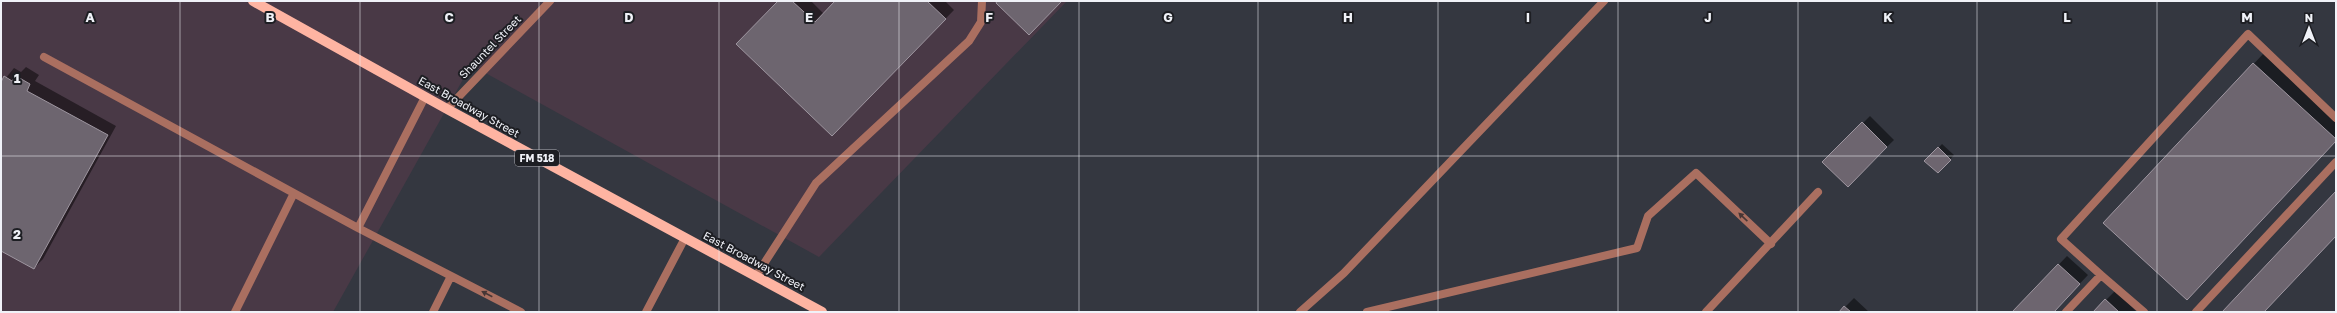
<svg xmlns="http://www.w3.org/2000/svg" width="2337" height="313" viewBox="0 0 2337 313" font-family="'Golos Text',sans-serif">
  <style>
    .commercial { fill: #493946 }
    .shadow { fill: #0007 }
    .building { fill: #6d656f; stroke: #9e96a0 }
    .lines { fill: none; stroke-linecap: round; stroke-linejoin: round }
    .service { stroke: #aa6f60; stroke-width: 8 }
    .minor { stroke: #aa6f60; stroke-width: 8 }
    .primary { stroke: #feb4a2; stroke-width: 10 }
    .oneway { fill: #473635 }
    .grid { fill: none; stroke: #f0f2f8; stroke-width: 1; stroke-opacity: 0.55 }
    .labels { text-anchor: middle; stroke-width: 4; stroke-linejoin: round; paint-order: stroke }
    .shield { fill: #1d1e23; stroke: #b1b2b8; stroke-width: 1 }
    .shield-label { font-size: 10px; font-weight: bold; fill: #f0f2f8 }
    .street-label { font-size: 11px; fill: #f0f2f8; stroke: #1d1e23 }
    .grid-label { font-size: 13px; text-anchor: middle; font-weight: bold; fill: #f0f2f8; stroke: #1d1e23; stroke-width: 4; stroke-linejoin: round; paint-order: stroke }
  </style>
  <rect width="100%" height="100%" fill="#343740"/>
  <!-- commercial -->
  <path class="commercial" d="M1,1H1067L819,257L471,65L333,312H1Z"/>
  <!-- shadow -->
  <path class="shadow" d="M779,1H811L824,14L837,1H945L954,10L832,135Z
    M2263,54L2336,121V141L2105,223Z
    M26,67L39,75L35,81L116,126L43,259L34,268L1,250V84L14,68L21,72Z
    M1870,116L1894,140L1848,185L1824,162Z
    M1942,144L1954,155L1938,172L1926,161Z
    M2067,256L2088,275L2053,312H2013Z
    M2115,291L2137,312H2094Z
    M1854,298L1869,312H1840Z"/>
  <!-- building -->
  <path class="building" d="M778,1H792L815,22L835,1H927L946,19L832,136L736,44Z
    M997,1H1062L1029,35L996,3Z
    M2253,63L2336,139V141L2187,300L2103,223Z
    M4,76L12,81L16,76L30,84L27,91L108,135L34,269L1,251V82Z
    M1862,122L1887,147L1848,187L1822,162Z
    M1938,147L1951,160L1938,173L1924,161Z
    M2336,191V236L2264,312H2222Z
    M2058,264L2080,284L2054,312H2012Z
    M2105,299L2119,312H2093Z
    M1844,306L1851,312H1839Z"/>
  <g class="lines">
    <!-- service -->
    <path class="service" d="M44,57L358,228L425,97
      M358,228L521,312
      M2101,275L2061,239L2248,34L2336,118
      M756,276L816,183L969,41L981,22L982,1
      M235,312L294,193
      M433,312L451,276
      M646,312L685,238
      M1300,312L1344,273L1604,1
      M1367,312L1637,248L1648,216L1696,173L1771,244
      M1706,312L1818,192
      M2066,312L2101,275L2144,312
      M2196,312L2336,162"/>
    <!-- minor -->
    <path class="minor" d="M447,109L550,1"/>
    <!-- primary -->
    <path class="primary" d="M253,1L447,109L822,312"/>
  </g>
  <!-- one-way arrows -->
  <defs><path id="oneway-solid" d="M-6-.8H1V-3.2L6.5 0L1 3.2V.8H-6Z"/></defs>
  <g class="oneway">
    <use href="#oneway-solid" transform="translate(1743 217) rotate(-137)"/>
    <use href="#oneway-solid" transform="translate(487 294) rotate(-153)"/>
  </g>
  <!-- grid -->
  <path class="grid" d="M180,1V312M360,1V312M539,1V312M719,1V312M899,1V312M1079,1V312M1258,1V312M1438,1V312M1618,1V312M1798,1V312M1977,1V312M2157,1V312M1,156H2336"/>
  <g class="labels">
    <!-- shield labels -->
    <rect class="shield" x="515" y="150" width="44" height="16" rx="3"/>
    <g class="shield-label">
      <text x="537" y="162">FM 518</text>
    </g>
    <!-- street labels -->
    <g class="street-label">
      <text transform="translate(490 47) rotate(-46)" y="4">Shauntel Street</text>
      <text transform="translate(469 107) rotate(29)" y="4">East Broadway Street</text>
      <text transform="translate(754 261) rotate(28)" y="4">East Broadway Street</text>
    </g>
  </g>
  <g class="grid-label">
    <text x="90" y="22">A</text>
    <text x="270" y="22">B</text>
    <text x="449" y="22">C</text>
    <text x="629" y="22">D</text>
    <text x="809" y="22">E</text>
    <text x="989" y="22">F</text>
    <text x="1168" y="22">G</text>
    <text x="1348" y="22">H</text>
    <text x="1528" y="22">I</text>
    <text x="1708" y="22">J</text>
    <text x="1888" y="22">K</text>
    <text x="2067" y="22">L</text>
    <text x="2247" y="22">M</text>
    <text x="17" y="83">1</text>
    <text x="17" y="239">2</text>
  </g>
  <!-- border -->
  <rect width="2337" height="313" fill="none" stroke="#f0f2f8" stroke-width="4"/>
  <!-- north arrow -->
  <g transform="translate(2309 28)" stroke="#1d1e23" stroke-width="3" paint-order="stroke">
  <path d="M0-3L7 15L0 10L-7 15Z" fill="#f0f2f8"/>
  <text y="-6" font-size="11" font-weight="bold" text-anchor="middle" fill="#f0f2f8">N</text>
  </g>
</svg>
